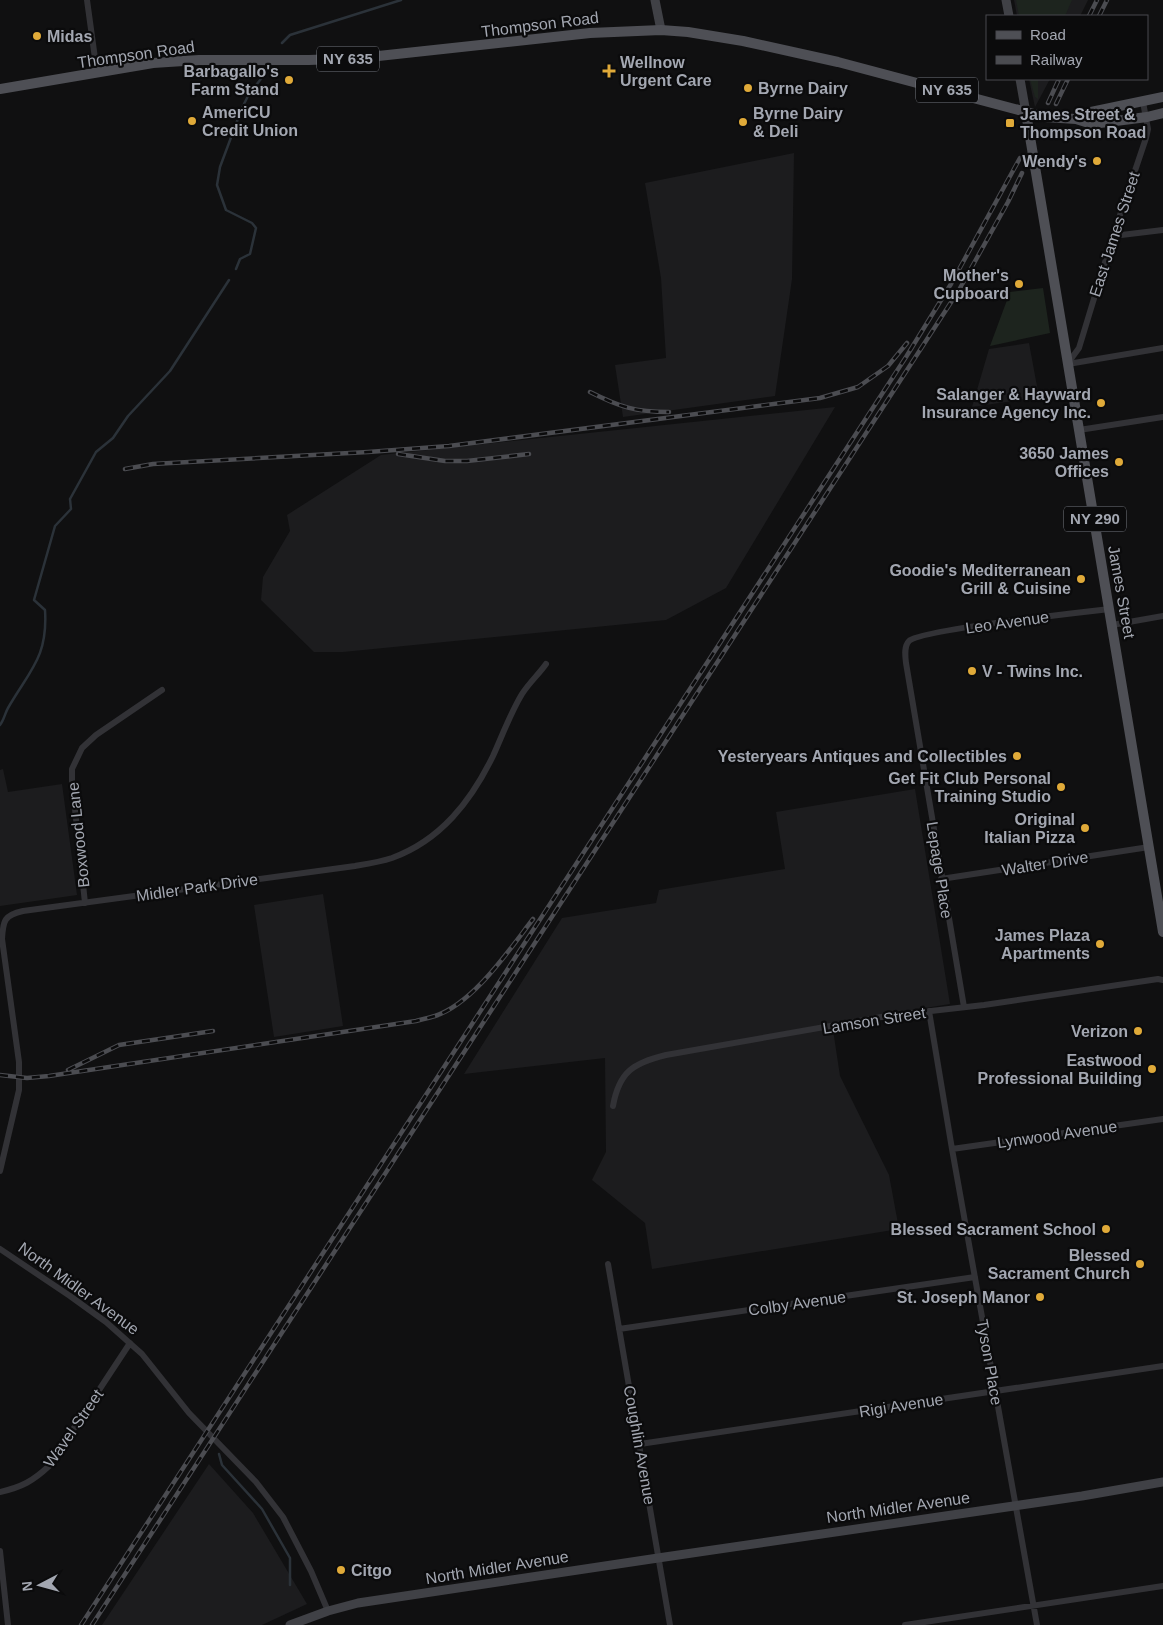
<svg xmlns="http://www.w3.org/2000/svg" width="1163" height="1625" viewBox="0 0 1163 1625" font-family="Arial,sans-serif">
  <style>
    .built { fill: #1c1c1e }
    .green { fill: #1d241e }
    .lines { fill: none; stroke-linecap: round; stroke-linejoin: round }
    .stream { stroke: #2b3239; stroke-width: 2.5 }
    .street { stroke: #323236; stroke-width: 6 }
    .secondary { stroke: #404146; stroke-width: 9 }
    .primary { stroke: #4e4f55; stroke-width: 10 }
    .rail-casing { stroke: #4b4c51; stroke-width: 4.5 }
    .rail { stroke: #0b0b0c; stroke-width: 2.5; stroke-dasharray: 8; stroke-linecap: butt }
    .poi-dot { fill: #e0aa39; stroke: #0b0b0c; stroke-width: 2 }
    .labels { text-anchor: middle; stroke-width: 4.5; stroke-linejoin: round; paint-order: stroke }
    .shield { fill: #0b0b0c; stroke: #757880; stroke-width: 1 }
    .shield-label { font-size: 15px; font-weight: bold; fill: #a3a7b1 }
    .street-label { font-size: 16px; fill: #a3a7b1; stroke: #0b0b0c }
    .poi-label { font-size: 16px; font-weight: bold; fill: #a3a7b1; stroke: #0b0b0c; text-anchor: end }
  </style>
  <rect width="100%" height="100%" fill="#101011"/>
  <!-- built -->
  <path class="built" d="M1014,0H1088L1080,16H1017Z
    M1029,79H1050L1035,107Z
    M794,153L792,279L775,396L623,417L615,365L666,358L661,278L645,183Z
    M1029,343L1039,397L972,407L989,349Z
    M835,407L726,588L666,620L343,652H314L261,600L263,577L290,531L287,515L381,455Z
    M3,769L8,792L62,784L77,895L0,906V770Z
    M915,789L950,1004L832,1023L840,1076L889,1175L899,1229L652,1269L645,1223L592,1180L606,1152L605,1058L464,1074L562,918L656,903L659,890L785,869L776,812Z
    M323,894L343,1026L274,1037L254,905Z
    M209,1464L253,1513L307,1604L262,1625H102Z"/>
  <!-- green -->
  <path class="green" d="M1016,0H1072L1065,16H1019Z
    M1030,79H1038V99L1035,97Z
    M1043,288L1050,333L990,346L1010,292Z"/>
  <g class="lines">
    <!-- stream -->
    <path class="stream" d="M282,43L290,35L401,0
      M236,269L240,259L250,254L256,228L252,223L226,210L217,185L220,167L242,108L249,94L264,75
      M0,725C4,720 5,713 8,708C30,670 48,657 45,610L34,600L55,526L71,509L70,499L96,452L113,438L128,416L170,371L229,280
      M219,1454L222,1465L262,1509L290,1558V1585"/>
    <!-- street -->
    <path class="street" d="M87,0L97,73
      M1113,236L1163,230
      M1068,363L1079,348L1113,236L1146,138L1148,129L1143,102
      M1068,364L1163,348
      M1079,430L1163,417
      M1112,625L1163,616
      M941,879L1149,847
      M85,903L72,781V769L82,748L96,735L162,690
      M964,1007L906,663C905,655 904,646 909,641C920,630 1083,612 1109,609
      M929,1011L952,1149L1037,1625
      M613,1106C619,1072 633,1063 666,1055L887,1016L984,1005L1158,979L1163,980
      M952,1149L1163,1119
      M0,1171L19,1090V1062L2,939C3,921 4,915 23,911L355,866C367,864 380,862 392,858C441,840 471,801 493,756C502,736 511,712 522,694C529,683 539,674 546,664
      M0,1249L70,1296L106,1322L142,1354L189,1413L256,1482L283,1517L311,1571L328,1611
      M608,1264L670,1625
      M619,1329L975,1277
      M640,1444L1163,1366
      M0,1492C22,1487 33,1481 49,1466L130,1343
      M0,1551L8,1625
      M905,1625L1163,1586"/>
    <!-- secondary -->
    <path class="secondary" d="M655,0L661,30
      M1006,0L1009,16
      M1020,79L1026,113
      M290,1625L328,1611L358,1603L658,1558L1082,1496L1163,1482"/>
    <!-- primary -->
    <path class="primary" d="M0,89L153,63L199,60H309L360,58L590,33L661,30L688,32L743,41L838,62L1045,117L1076,119L1092,124L1147,117L1163,113
      M1026,113L1163,932
      M1076,119L1091,112L1163,97"/>
    <defs>
      <path id="rail" d="M1089,16L1097,0
        M1099,16L1107,0
        M1048,103L1059,79
        M1056,104L1068,79
        M590,392C620,407 635,412 669,412
        M398,454L445,461H467L529,454
        M125,469L153,464L368,452L449,446L820,398L858,387L888,366L907,343
        M68,1070L119,1045L213,1031
        M0,1075L27,1078L49,1076L416,1021C423,1019 429,1018 435,1016C474,1003 509,950 533,919
        M81,1625L906,357L951,284L1020,158
        M92,1625L959,290L1008,202L1022,173"/>
    </defs>
    <!-- rail casing -->
    <use href="#rail" class="rail-casing"/>
    <!-- rail -->
    <use href="#rail" class="rail"/>
  </g>
  <!-- markers -->
  <g class="poi-dot">
    <circle cx="37" cy="36" r="5"/>
    <path d="M606.5 63.5h5v5h5v5h-5v5h-5v-5h-5v-5h5z"/>
    <circle cx="289" cy="80" r="5"/>
    <circle cx="748" cy="88" r="5"/>
    <circle cx="192" cy="121" r="5"/>
    <circle cx="743" cy="122" r="5"/>
    <rect x="1005" y="118" width="10" height="10" rx="2.5"/>
    <circle cx="1097" cy="161" r="5"/>
    <circle cx="1019" cy="284" r="5"/>
    <circle cx="1101" cy="403" r="5"/>
    <circle cx="1119" cy="462" r="5"/>
    <circle cx="1081" cy="579" r="5"/>
    <circle cx="972" cy="671" r="5"/>
    <circle cx="1017" cy="756" r="5"/>
    <circle cx="1061" cy="787" r="5"/>
    <circle cx="1085" cy="828" r="5"/>
    <circle cx="1100" cy="944" r="5"/>
    <circle cx="1138" cy="1031" r="5"/>
    <circle cx="1152" cy="1069" r="5"/>
    <circle cx="1106" cy="1229" r="5"/>
    <circle cx="1140" cy="1264" r="5"/>
    <circle cx="1040" cy="1297" r="5"/>
    <circle cx="341" cy="1570" r="5"/>
  </g>
  <g class="labels">
    <!-- shield labels -->
    <g class="shield">
      <rect x="317" y="46.5" width="62" height="25" rx="4"/>
      <rect x="916" y="77.5" width="62" height="25" rx="4"/>
      <rect x="1064" y="506.5" width="62" height="25" rx="4"/>
    </g>
    <g class="shield-label">
      <text x="348" y="64">NY 635</text>
      <text x="947" y="95">NY 635</text>
      <text x="1095" y="524">NY 290</text>
    </g>
    <!-- street labels -->
    <g class="street-label">
      <text transform="translate(540 24) rotate(-7)" y="6">Thompson Road</text>
      <text transform="translate(136 54) rotate(-8)" y="6">Thompson Road</text>
      <text transform="translate(1114 234) rotate(-72)" y="6">East James Street</text>
      <text transform="translate(1122 592) rotate(80)" y="6">James Street</text>
      <text transform="translate(1007 622) rotate(-8)" y="6">Leo Avenue</text>
      <text transform="translate(78 835) rotate(-96)" y="6">Boxwood Lane</text>
      <text transform="translate(1045 863) rotate(-9)" y="6">Walter Drive</text>
      <text transform="translate(940 870) rotate(81)" y="6">Lepage Place</text>
      <text transform="translate(197 887) rotate(-8)" y="6">Midler Park Drive</text>
      <text transform="translate(874 1020) rotate(-9)" y="6">Lamson Street</text>
      <text transform="translate(1057 1134) rotate(-8)" y="6">Lynwood Avenue</text>
      <text transform="translate(79 1288) rotate(36)" y="6">North Midler Avenue</text>
      <text transform="translate(797 1303) rotate(-8)" y="6">Colby Avenue</text>
      <text transform="translate(990 1362) rotate(80)" y="6">Tyson Place</text>
      <text transform="translate(901 1405) rotate(-9)" y="6">Rigi Avenue</text>
      <text transform="translate(73 1428) rotate(-55)" y="6">Wavel Street</text>
      <text transform="translate(640 1445) rotate(80)" y="6">Coughlin Avenue</text>
      <text transform="translate(898 1507) rotate(-8)" y="6">North Midler Avenue</text>
      <text transform="translate(497 1567) rotate(-9)" y="6">North Midler Avenue</text>
    </g>
    <!-- poi labels -->
    <g class="poi-label">
      <text x="47" y="42" text-anchor="start">Midas</text>
      <text x="620" y="68" text-anchor="start">Wellnow<tspan x="620" dy="18">Urgent Care</tspan></text>
      <text x="279" y="77">Barbagallo's<tspan x="279" dy="18">Farm Stand</tspan></text>
      <text x="758" y="94" text-anchor="start">Byrne Dairy</text>
      <text x="202" y="118" text-anchor="start">AmeriCU<tspan x="202" dy="18">Credit Union</tspan></text>
      <text x="753" y="119" text-anchor="start">Byrne Dairy<tspan x="753" dy="18">&amp; Deli</tspan></text>
      <text x="1020" y="120" text-anchor="start">James Street &amp;<tspan x="1020" dy="18">Thompson Road</tspan></text>
      <text x="1087" y="167">Wendy's</text>
      <text x="1009" y="281">Mother's<tspan x="1009" dy="18">Cupboard</tspan></text>
      <text x="1091" y="400">Salanger &amp; Hayward<tspan x="1091" dy="18">Insurance Agency Inc.</tspan></text>
      <text x="1109" y="459">3650 James<tspan x="1109" dy="18">Offices</tspan></text>
      <text x="1071" y="576">Goodie's Mediterranean<tspan x="1071" dy="18">Grill &amp; Cuisine</tspan></text>
      <text x="982" y="677" text-anchor="start">V - Twins Inc.</text>
      <text x="1007" y="762">Yesteryears Antiques and Collectibles</text>
      <text x="1051" y="784">Get Fit Club Personal<tspan x="1051" dy="18">Training Studio</tspan></text>
      <text x="1075" y="825">Original<tspan x="1075" dy="18">Italian Pizza</tspan></text>
      <text x="1090" y="941">James Plaza<tspan x="1090" dy="18">Apartments</tspan></text>
      <text x="1128" y="1037">Verizon</text>
      <text x="1142" y="1066">Eastwood<tspan x="1142" dy="18">Professional Building</tspan></text>
      <text x="1096" y="1235">Blessed Sacrament School</text>
      <text x="1130" y="1261">Blessed<tspan x="1130" dy="18">Sacrament Church</tspan></text>
      <text x="1030" y="1303">St. Joseph Manor</text>
      <text x="351" y="1576" text-anchor="start">Citgo</text>
    </g>
  </g>
  <!-- legend -->
  <rect x="986" y="15" width="162" height="65" fill="#0b0b0c" stroke="#48494e"/>
  <rect x="996" y="31" width="25" height="8" fill="#4e4f55" stroke="#48494e"/>
  <text x="1030" y="40" font-size="15" fill="#a3a7b1">Road</text>
  <rect x="996" y="56" width="25" height="8" fill="#4b4c51" stroke="#48494e"/>
  <text x="1030" y="65" font-size="15" fill="#a3a7b1">Railway</text>
  <!-- north arrow -->
  <g transform="translate(40 1585) rotate(264)" stroke="#0b0b0c" stroke-width="4" paint-order="stroke">
  <path d="M0-4L9 19L0 12L-9 19Z" fill="#a3a7b1"/>
  <text y="-8" font-size="14" font-weight="bold" text-anchor="middle" fill="#a3a7b1">N</text>
  </g>
</svg>
